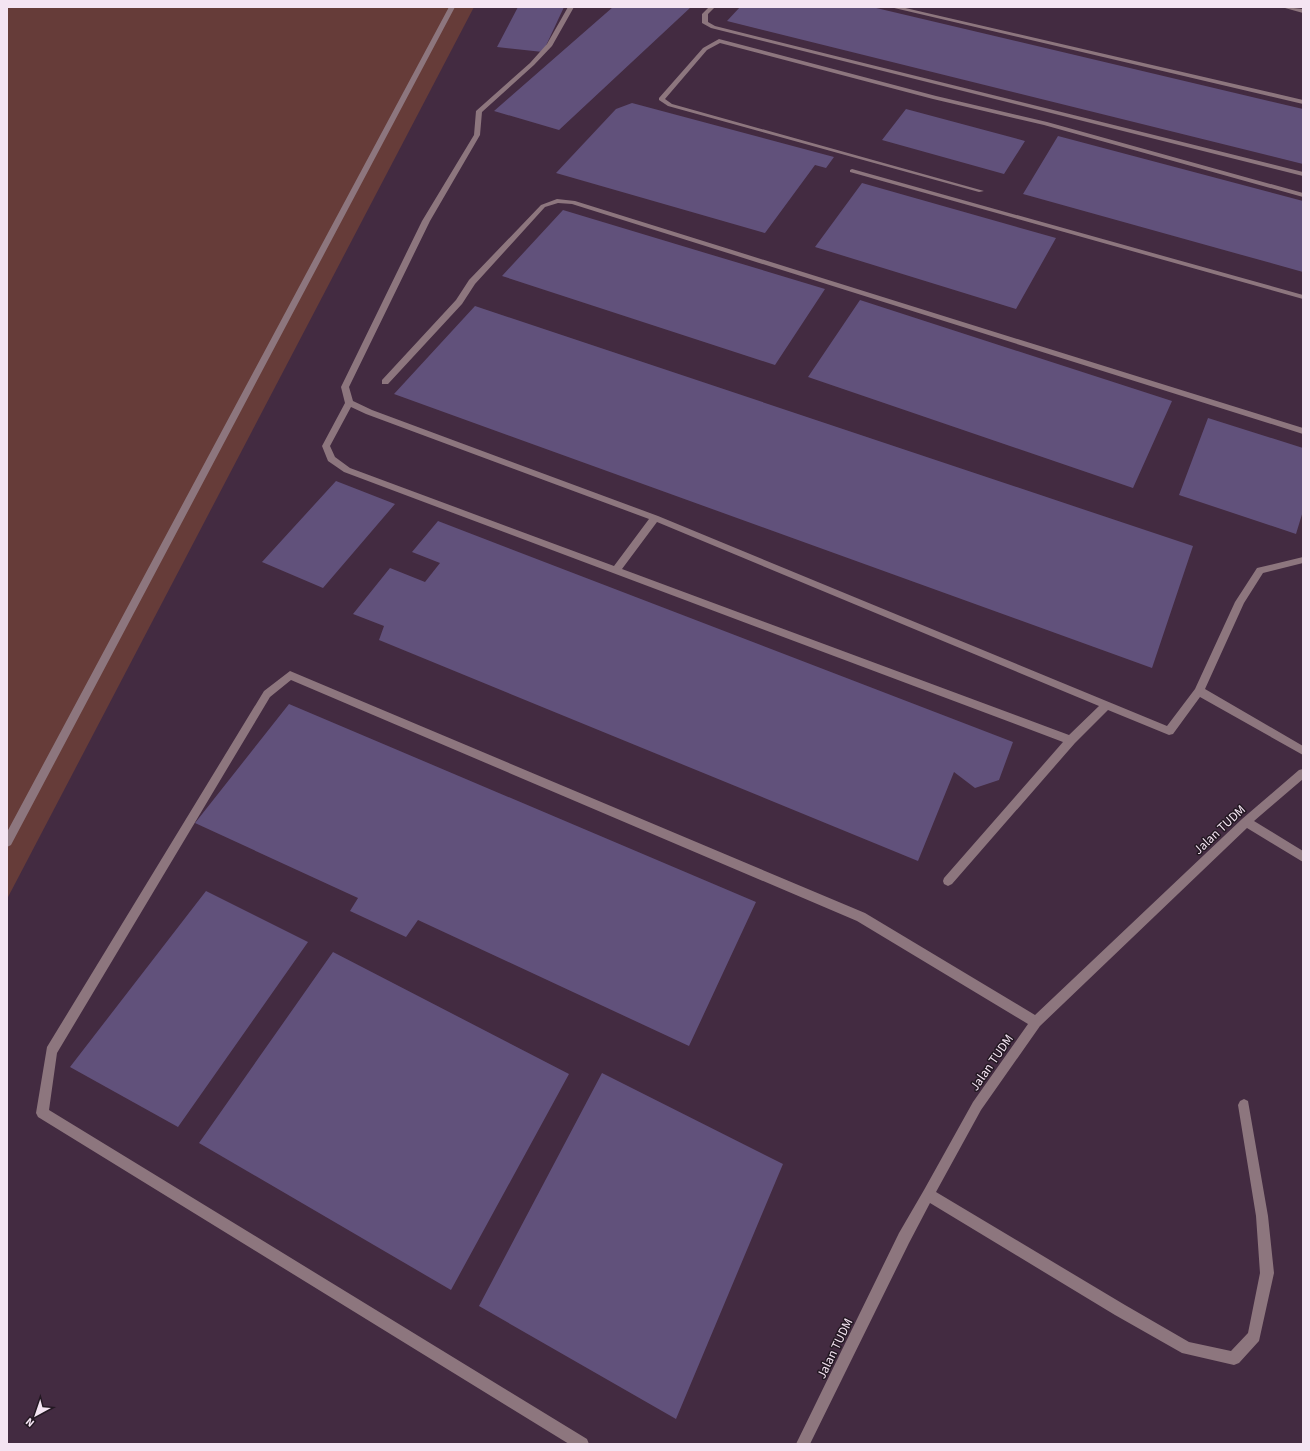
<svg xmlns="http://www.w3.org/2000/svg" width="1310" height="1451" viewBox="0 0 1310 1451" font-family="'Source Sans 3',sans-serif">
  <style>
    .green { fill: #663c39 }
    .building { fill: #61517b }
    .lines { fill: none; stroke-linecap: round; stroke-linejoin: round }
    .minor { fill: #8d767e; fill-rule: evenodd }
    .labels { text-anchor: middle; stroke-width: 3; stroke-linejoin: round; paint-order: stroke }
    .near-street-label { font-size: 13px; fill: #f4e4f2; stroke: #231822 }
  </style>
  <rect width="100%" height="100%" fill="#432b41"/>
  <!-- green -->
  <path class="green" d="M7,7H474L7,899Z"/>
  <!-- building -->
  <path class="building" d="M518,7H564L543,52L497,47Z
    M613,7H691L559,130L494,111Z
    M740,7H872L1303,109V164L727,21Z
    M632,103L834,157L826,168L815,165L765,233L556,173L616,109Z
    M906,109L1025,141L1004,174L882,140Z
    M1058,136L1303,201V272L1023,194Z
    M862,183L1056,238L1016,309L815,247Z
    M563,210L825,289L775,365L502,276Z
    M860,300L1172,401L1133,488L808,377Z
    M475,306L1193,546L1152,668L394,394Z
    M1208,418L1303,448V511L1296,534L1179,495Z
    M336,481L395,504L323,588L262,562Z
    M438,521L1013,742L999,780L975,788L954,772L918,861L379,640L384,626L353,614L390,568L425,582L440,563L412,552Z
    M289,704L756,902L689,1046L418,920L406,937L350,911L358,898L195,823Z
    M206,891L308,942L178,1127L70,1067Z
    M333,952L569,1074L451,1290L199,1143Z
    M602,1073L783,1164L676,1419L479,1306Z"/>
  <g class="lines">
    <!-- minor -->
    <path class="minor" d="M449,7H455L11,845L7,847V832Z
      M568,7H574L552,46L534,65L482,112L480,135L430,221L349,387L353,401L372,410L658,516L1167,726L1195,689L1235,602L1257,568L1303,557V563L1263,573L1244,603L1205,689L1303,746V755L1200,697L1173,734L1169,735L1108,710L1075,743L952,884L948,886L944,884L943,881L944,878L1063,742L344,472L328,461L322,446L345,403L341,387L422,221L474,135L476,111L530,63L547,44ZM351,407L366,414L649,519L614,566L350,468L335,457L330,446ZM657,522L1099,706L1069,735L622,569Z
      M709,7H715L708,14V22L715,26L1303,172V176L711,28L702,23V14Z
      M890,7H901L1303,100V104Z
      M1284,7L1303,9V13L1285,8Z
      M719,39L936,96L1047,122L1303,193V197L1044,125L933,99L720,43L707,50L665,99L672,104L984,191L979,192L668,106L659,100V98L703,48Z
      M852,169L1303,295V299L850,172V170Z
      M557,199L575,201L1303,428V434L572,204L558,203L545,207L475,284L462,304L388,384H382V380L456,300L469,280L541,205Z
      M290,671L865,913L1035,1015L1242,819L1299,770L1303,769V779L1254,821L1303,851V862L1247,828L1040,1026L981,1110L936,1192L1125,1305L1189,1342L1231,1351L1248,1333L1260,1273L1256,1216L1238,1105L1240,1101L1244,1099L1248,1101L1268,1216L1274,1273L1259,1341L1239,1363L1234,1365L1182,1353L1115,1315L930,1203L909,1243L810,1444H796L899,1233L924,1190L973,1102L1028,1024L857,921L291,680L270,697L57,1053L49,1110L587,1439L589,1444H569L38,1117L36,1113L47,1047L264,691Z"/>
  </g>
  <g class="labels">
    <!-- near-street labels -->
    <g class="near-street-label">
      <text transform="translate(1219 829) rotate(-43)" y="5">Jalan TUDM</text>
      <text transform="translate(991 1062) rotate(-55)" y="5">Jalan TUDM</text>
      <text transform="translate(834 1348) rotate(-64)" y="5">Jalan TUDM</text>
    </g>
  </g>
  <!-- border -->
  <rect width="1310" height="1451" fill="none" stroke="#f4e4f2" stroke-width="16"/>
  <!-- north arrow -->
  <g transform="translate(36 1415) rotate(220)" stroke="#231822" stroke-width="3" paint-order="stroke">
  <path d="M0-3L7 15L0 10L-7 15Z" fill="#f4e4f2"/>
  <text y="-6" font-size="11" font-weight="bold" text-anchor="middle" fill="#f4e4f2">N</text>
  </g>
</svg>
